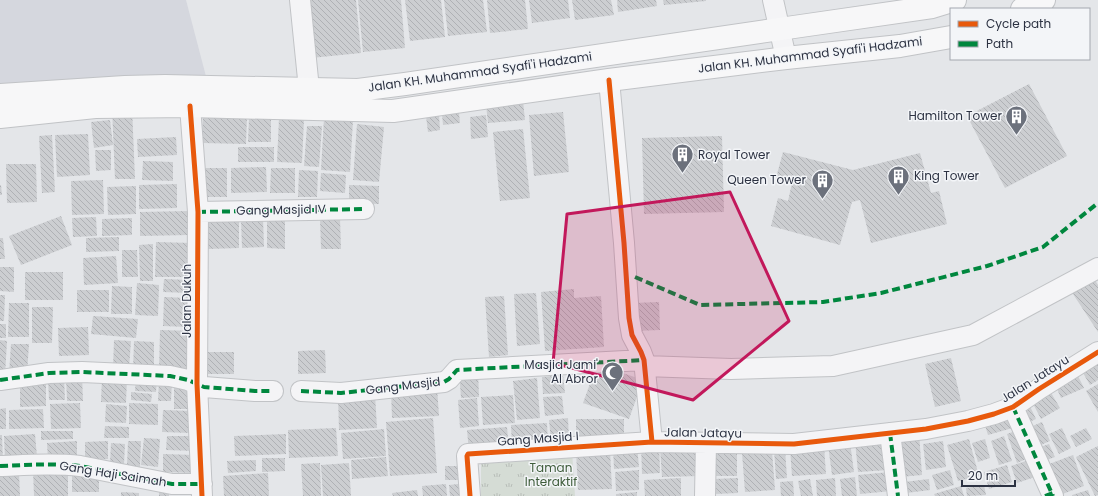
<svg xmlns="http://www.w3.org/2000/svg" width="1098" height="496" viewBox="0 0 1098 496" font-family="Poppins,sans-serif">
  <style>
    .built { fill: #d5d7de }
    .park { fill: url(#park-tufts) }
    .building { fill: url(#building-back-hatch) }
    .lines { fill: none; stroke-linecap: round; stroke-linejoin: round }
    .minor-casing { stroke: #c1c3c6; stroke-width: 22 }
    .major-casing { stroke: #c1c3c6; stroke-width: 24 }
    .minor { stroke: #f4f4f6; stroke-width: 20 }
    .major { stroke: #f7f7f8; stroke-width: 22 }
    .quiet { stroke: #00873e; stroke-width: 4; stroke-dasharray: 8 4; stroke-linecap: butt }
    .cycleway-casing { stroke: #f3f5f8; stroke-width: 8 }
    .cycleway { stroke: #e8590c; stroke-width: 5 }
    .marked { fill: #c2185b; fill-opacity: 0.2; stroke: #c2185b; stroke-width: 3; stroke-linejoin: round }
    .labels { text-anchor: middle; stroke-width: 3; stroke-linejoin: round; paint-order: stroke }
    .street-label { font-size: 12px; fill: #2c3242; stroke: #f3f5f8 }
    .poi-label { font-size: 12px; fill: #2c3242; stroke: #f3f5f8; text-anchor: end }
    .park-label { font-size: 12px; fill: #3e5c3a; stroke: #f3f5f8 }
  </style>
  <defs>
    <pattern id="park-tufts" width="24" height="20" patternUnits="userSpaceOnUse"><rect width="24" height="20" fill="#d5dcd5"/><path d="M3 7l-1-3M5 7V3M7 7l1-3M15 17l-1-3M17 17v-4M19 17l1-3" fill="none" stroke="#b7bdb8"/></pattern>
    <pattern id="building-back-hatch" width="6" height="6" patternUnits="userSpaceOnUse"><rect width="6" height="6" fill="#ccced1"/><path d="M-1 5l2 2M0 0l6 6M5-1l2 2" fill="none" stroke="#afb1b5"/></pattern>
  </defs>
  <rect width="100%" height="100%" fill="#e4e6e9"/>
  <!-- built -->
  <path class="built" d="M0,0H186L208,84L0,95Z"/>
  <!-- park -->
  <path class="park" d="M572,451L575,496H481V458Z"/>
  <!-- building -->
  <path class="building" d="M305,0H356L361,53L311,58Z
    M358,0H401L405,48L363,52Z
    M405,0H441L445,37L410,41Z
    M444,0H483L487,32L448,36Z
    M487,0H525L528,29L490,33Z
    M529,0H568L570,18L532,23Z
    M572,0H611L614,15L575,20Z
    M617,0H656L657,6L618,12Z
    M663,0H706V1L664,5Z
    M1029,84L1067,156L1005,188L967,116Z
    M523,101L525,120L488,123L486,105Z
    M132,107L135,179H115L112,108Z
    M563,112L569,172L534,176L529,115Z
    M459,113L460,123L443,125L442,114Z
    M203,114L247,116L246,144L202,143Z
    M439,115L440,130L428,132L426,116Z
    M486,115L488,137L471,139L470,117Z
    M249,118H271V142H248Z
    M279,118L304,119L302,163L277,162Z
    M324,118L353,120L350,172L321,170Z
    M110,120L113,145L94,148L91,122Z
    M357,124L384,127L379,182L353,180Z
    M307,126H322L319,167L304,166Z
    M523,129L530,198L500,201L493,132Z
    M88,134L90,175L57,177L55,135Z
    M52,135L55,192L42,193L39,136Z
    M722,136L724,212L644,214L642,138Z
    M176,137L177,155L138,157L137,139Z
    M238,147H274V162H238Z
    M95,150H111V170L96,171Z
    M783,152L853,170L920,153L931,193L939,191L947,224L871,243L860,200L852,202L840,245L771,226L778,198L788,201L792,183L776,178Z
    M143,161L173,162V181L142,180Z
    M6,164H36L37,202L7,203Z
    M266,167L267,192L231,193V168Z
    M205,168H227V197H206Z
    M271,168H295V193H270Z
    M299,170L318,171L317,197H298Z
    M321,173L346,175L345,193L320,191Z
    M103,180L104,214L72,215L71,181Z
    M177,184V208L139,209V185Z
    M0,185H1L2,195H0Z
    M349,185L379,186V204L349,203Z
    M136,186V214L108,215L107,187Z
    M189,211V235L140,236V212Z
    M61,216L72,245L21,265L9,236Z
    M96,217L97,236L73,237L72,218Z
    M132,218V235L102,236V219Z
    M263,218L264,247L242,248L241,219Z
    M320,218H340L341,249H321Z
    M285,219V249L267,248V220Z
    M239,220V248L208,249L207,221Z
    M119,237V251L86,252V238Z
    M0,238H3L5,259H0Z
    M156,242L192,243L191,277H155Z
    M153,244V281H140L139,245Z
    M122,250H137L138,277H122Z
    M116,256L118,283L84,285L83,258Z
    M0,267H14V292L0,291Z
    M25,272H63V300H25Z
    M1093,277L1098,285V332L1071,291Z
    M164,279L190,280V293L163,292Z
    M137,283L159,285L158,316L135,315Z
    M112,286L132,287V314H111Z
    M574,289V298L601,296L604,347L545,351L541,292Z
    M77,290H109V312H77Z
    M536,293L540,344L517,346L514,294Z
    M0,295H5L4,321H0Z
    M504,296L508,355L489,357L485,297Z
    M164,297L188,298L187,327L163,326Z
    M659,302L660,330L635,331L633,303Z
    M9,303H29V337H8Z
    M32,307H53L52,343H32Z
    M93,316L138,319L136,338L91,334Z
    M0,324H6V338H0Z
    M88,327L89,355L59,356L58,328Z
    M160,330L194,331L192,373L159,371Z
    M0,340L7,341L5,376H0Z
    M114,340L131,341L129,369H113Z
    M134,341L154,342V372L133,371Z
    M11,344H29L27,374H9Z
    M325,350L326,373L298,374V351Z
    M208,352H234V374H208Z
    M1098,354V380L1090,385L1079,366Z
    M951,358L961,401L935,407L925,364Z
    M597,364L643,380L629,419L583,403Z
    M478,370L479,397L461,398L459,371Z
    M1076,372L1084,388L1061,398L1054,382Z
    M82,375L83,401H67L66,376Z
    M563,375L565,393L543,394L542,377Z
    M102,377L127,378L126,403L101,402Z
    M136,377L157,378L156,392L135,391Z
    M48,378H64L65,400H49Z
    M537,378L540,418L517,420L513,381Z
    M20,380H46V406L20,407Z
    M159,380H172L171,401H158Z
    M174,382H190L192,409H174Z
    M1098,384V412L1086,391Z
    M1047,386L1060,408L1041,419L1029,396Z
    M437,387L439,416L392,418L391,390Z
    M131,392L152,394L151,402L131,400Z
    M375,394L377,428L339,430L338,396Z
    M513,395L515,423L483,425L481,397Z
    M562,396L564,414L545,416L543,397Z
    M477,398L479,426L460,428L458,400Z
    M1027,400L1036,419L1027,423L1018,405Z
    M80,403L81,428L51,429L50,404Z
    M129,403L158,404V425L129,424Z
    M106,404L127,406L126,423L105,422Z
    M6,408V429H0V409Z
    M43,409L44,428L9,429V410Z
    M163,410L192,411L191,433L162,432Z
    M1011,411L1016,427L988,435L983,419Z
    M433,418L437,473L390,476L386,422Z
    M568,418L569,440L551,441L549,420Z
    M576,419H624V440L576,441Z
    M1042,422L1050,441L1036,447L1028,428Z
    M547,423L548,444L512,446L511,425Z
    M105,426L129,427V438H104Z
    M507,427L509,449L469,452L467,430Z
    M336,428L338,456L289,458L288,430Z
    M1062,428L1071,448L1059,454L1049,434Z
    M1086,428L1092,439L1076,447L1070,436Z
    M384,429L386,456L343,459L341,433Z
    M1021,429L1031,457L1017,463L1007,434Z
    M41,431H73V439L41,440Z
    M919,432L922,475L900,477L896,434Z
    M35,434L37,457L5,459L4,436Z
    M286,434V454L235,456L234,436Z
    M0,435H2L3,463H0Z
    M167,436H195V451L166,450Z
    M1004,436L1012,461L999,465L991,441Z
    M144,438L160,439L158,467L141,465Z
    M887,438L889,470L858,472L855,441Z
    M969,439L979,476L958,481L947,445Z
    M985,439L990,458L978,462L972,443Z
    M77,441V459L48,460L47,443Z
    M108,441V459L85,460V442Z
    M128,441H141L140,467L127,466Z
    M943,441L946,467L926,470L923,444Z
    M850,442L854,472L832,475L828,445Z
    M111,443L125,444L124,464H110Z
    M659,443L660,473L642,474L641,444Z
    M1049,444L1055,457L1044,461L1038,448Z
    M637,446L639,467L614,469L613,447Z
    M697,446L699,476L662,477L660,447Z
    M824,446L826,474L792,476L790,449Z
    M1098,446V495L1095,496L1076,457Z
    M774,449H785L787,478L776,479Z
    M610,450L612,489L578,490L576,451Z
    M772,451L775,490L745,492L742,453Z
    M712,452H737V476H712Z
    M163,454L194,455L193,473L163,472Z
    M1073,455L1084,486L1057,496L1044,466Z
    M386,457L388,476L352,479L351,460Z
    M262,458H285V471L262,472Z
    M1032,459L1038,476L1017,483L1011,466Z
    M256,460V471L228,473L227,461Z
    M320,463L321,496H303L301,464Z
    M349,463L351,496H323L321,465Z
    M1007,465L1012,482L989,489L984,472Z
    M445,466H466V480H445Z
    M68,468V496H34L33,469Z
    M639,470V490L616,491L615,472Z
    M950,470L954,485L937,490L932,475Z
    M0,472H19L20,496H0Z
    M890,472L892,491L860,494L858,475Z
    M268,473L269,496H224L223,476Z
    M72,474H99V492H72Z
    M855,477L857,496H842L840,479Z
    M681,478V496H645L644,480Z
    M738,478V493L714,494V479Z
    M835,478L836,496H817L816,480Z
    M810,479L813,496H801L798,481Z
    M929,479L930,490L906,493L904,482Z
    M793,481L794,496H781L780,482Z
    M467,483L468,496H450L449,485Z
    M446,484L447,496H423L422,486Z
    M984,485L986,495L967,496L966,488Z
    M159,486H169V496H159Z
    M961,486L964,496H935L934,494Z
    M417,490L418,496H393L392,493Z
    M1088,490L1090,496H1072V495Z
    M121,492L139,493V496H121Z
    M637,492V496H616V494Z"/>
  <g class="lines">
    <defs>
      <path id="minor" d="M300,0L309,89
        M773,0L786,58
        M609,80L624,243L629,318L632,335L641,352L644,360L652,442
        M190,106L198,212L197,384L202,496
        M198,212L364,209
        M644,366L731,369L833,366L973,335L1098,268
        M0,380L49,373L82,372L170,376L188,380L204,387L255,391H273
        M301,391L341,393L444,382L449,379L457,370L644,360
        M1013,407L1053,496
        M890,433L898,496
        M0,466C27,465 53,463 80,466L172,484H202
        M470,496L467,456L468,454L652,442L794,444L926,429L968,421L994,414L1013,407L1039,389L1098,352
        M705,496L706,443"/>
      <path id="major" d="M1022,9L1044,0
        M0,95L125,87L165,86L358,90L405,84L780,29L932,7L955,0
        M0,117L95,107L190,106L393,111L609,80L786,58L900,46L951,37"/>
    </defs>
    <!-- minor casing -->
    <use href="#minor" class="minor-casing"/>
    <!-- major casing -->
    <use href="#major" class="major-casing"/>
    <!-- minor -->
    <use href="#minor" class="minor"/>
    <!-- major -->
    <use href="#major" class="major"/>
    <!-- quiet -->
    <path class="quiet" d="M198,212L364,209
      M635,277L700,305L823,302L881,293L987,266L1043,247L1098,203
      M0,380L49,373L82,372L170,376L188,380L204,387L255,391H273
      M301,391L341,393L444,382L449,379L457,370L644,360
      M1013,407L1053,496
      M890,433L898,496
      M0,466C27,465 53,463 80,466L172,484H202
      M1045,496L1053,493"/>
    <defs>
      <path id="cycleway" d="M609,80L624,243L629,318L632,335L641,352L644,360L652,442
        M190,106L198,212L197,384L202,496
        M470,496L467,456L468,454L652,442L794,444L926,429L968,421L994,414L1013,407L1039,389L1098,352"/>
    </defs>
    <!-- cycleway casing -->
    <use href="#cycleway" class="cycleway-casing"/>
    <!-- cycleway -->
    <use href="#cycleway" class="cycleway"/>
  </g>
  <!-- marked area -->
  <path class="marked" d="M730,192L789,321L693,400L553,363L567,214Z"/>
  <!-- icons -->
  <defs>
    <symbol id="building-pin" viewBox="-11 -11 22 30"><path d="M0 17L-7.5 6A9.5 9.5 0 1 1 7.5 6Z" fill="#6c717c" stroke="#f3f5f8"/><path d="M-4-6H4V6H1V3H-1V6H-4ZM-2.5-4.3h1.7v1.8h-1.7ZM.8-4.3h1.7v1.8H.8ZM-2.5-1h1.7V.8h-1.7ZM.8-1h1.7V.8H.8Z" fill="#fff"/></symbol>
    <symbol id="mosque-pin" viewBox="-11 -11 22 30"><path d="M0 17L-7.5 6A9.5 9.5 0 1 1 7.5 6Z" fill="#6c717c" stroke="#f3f5f8"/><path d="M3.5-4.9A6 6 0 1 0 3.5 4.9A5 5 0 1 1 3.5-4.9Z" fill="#fff"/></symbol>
  </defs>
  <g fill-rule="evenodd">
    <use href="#building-pin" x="1004" y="104" width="25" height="34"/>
    <use href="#building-pin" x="670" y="142" width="25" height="34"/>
    <use href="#building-pin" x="886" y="164" width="25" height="34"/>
    <use href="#building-pin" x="810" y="168" width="25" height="34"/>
    <use href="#mosque-pin" x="600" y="360" width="25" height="34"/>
  </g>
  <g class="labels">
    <!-- street labels -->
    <g class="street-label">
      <text transform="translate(810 55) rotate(-7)" y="4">Jalan KH. Muhammad Syafi'i Hadzami</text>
      <text transform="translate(480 72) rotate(-8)" y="4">Jalan KH. Muhammad Syafi'i Hadzami</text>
      <text transform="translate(281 210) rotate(-1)" y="4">Gang Masjid IV</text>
      <text transform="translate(187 301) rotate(-90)" y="4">Jalan Dukuh</text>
      <text transform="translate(1035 379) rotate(-32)" y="4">Jalan Jatayu</text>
      <text transform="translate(403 386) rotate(-7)" y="4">Gang Masjid</text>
      <text transform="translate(703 433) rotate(1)" y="4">Jalan Jatayu</text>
      <text transform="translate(538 439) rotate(-4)" y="4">Gang Masjid I</text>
      <text transform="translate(113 474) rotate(9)" y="4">Gang Haji Saimah</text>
    </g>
    <!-- poi labels -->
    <g class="poi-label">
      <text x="1002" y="120">Hamilton Tower</text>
      <text x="698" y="159" text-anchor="start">Royal Tower</text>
      <text x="914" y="180" text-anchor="start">King Tower</text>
      <text x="806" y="184">Queen Tower</text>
      <text x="598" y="369">Masjid Jami'<tspan x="598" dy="14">Al Abror</tspan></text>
    </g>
    <!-- park labels -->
    <g class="park-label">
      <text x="551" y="472">Taman<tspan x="551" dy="14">Interaktif</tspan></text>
    </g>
  </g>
  <!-- legend -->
  <rect x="950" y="8" width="140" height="52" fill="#f3f5f8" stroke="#a3a7af"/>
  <rect x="958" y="21" width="20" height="6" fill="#e8590c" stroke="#a3a7af"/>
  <text x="986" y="28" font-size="12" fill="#2c3242">Cycle path</text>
  <rect x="958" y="41" width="20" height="6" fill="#00873e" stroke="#a3a7af"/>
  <text x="986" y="48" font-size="12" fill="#2c3242">Path</text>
  <!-- scale -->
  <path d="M962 480v6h53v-6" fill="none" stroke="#2c3242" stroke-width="2"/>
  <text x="968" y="480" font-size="12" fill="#2c3242" stroke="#f3f5f8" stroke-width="3" paint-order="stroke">20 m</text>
</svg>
